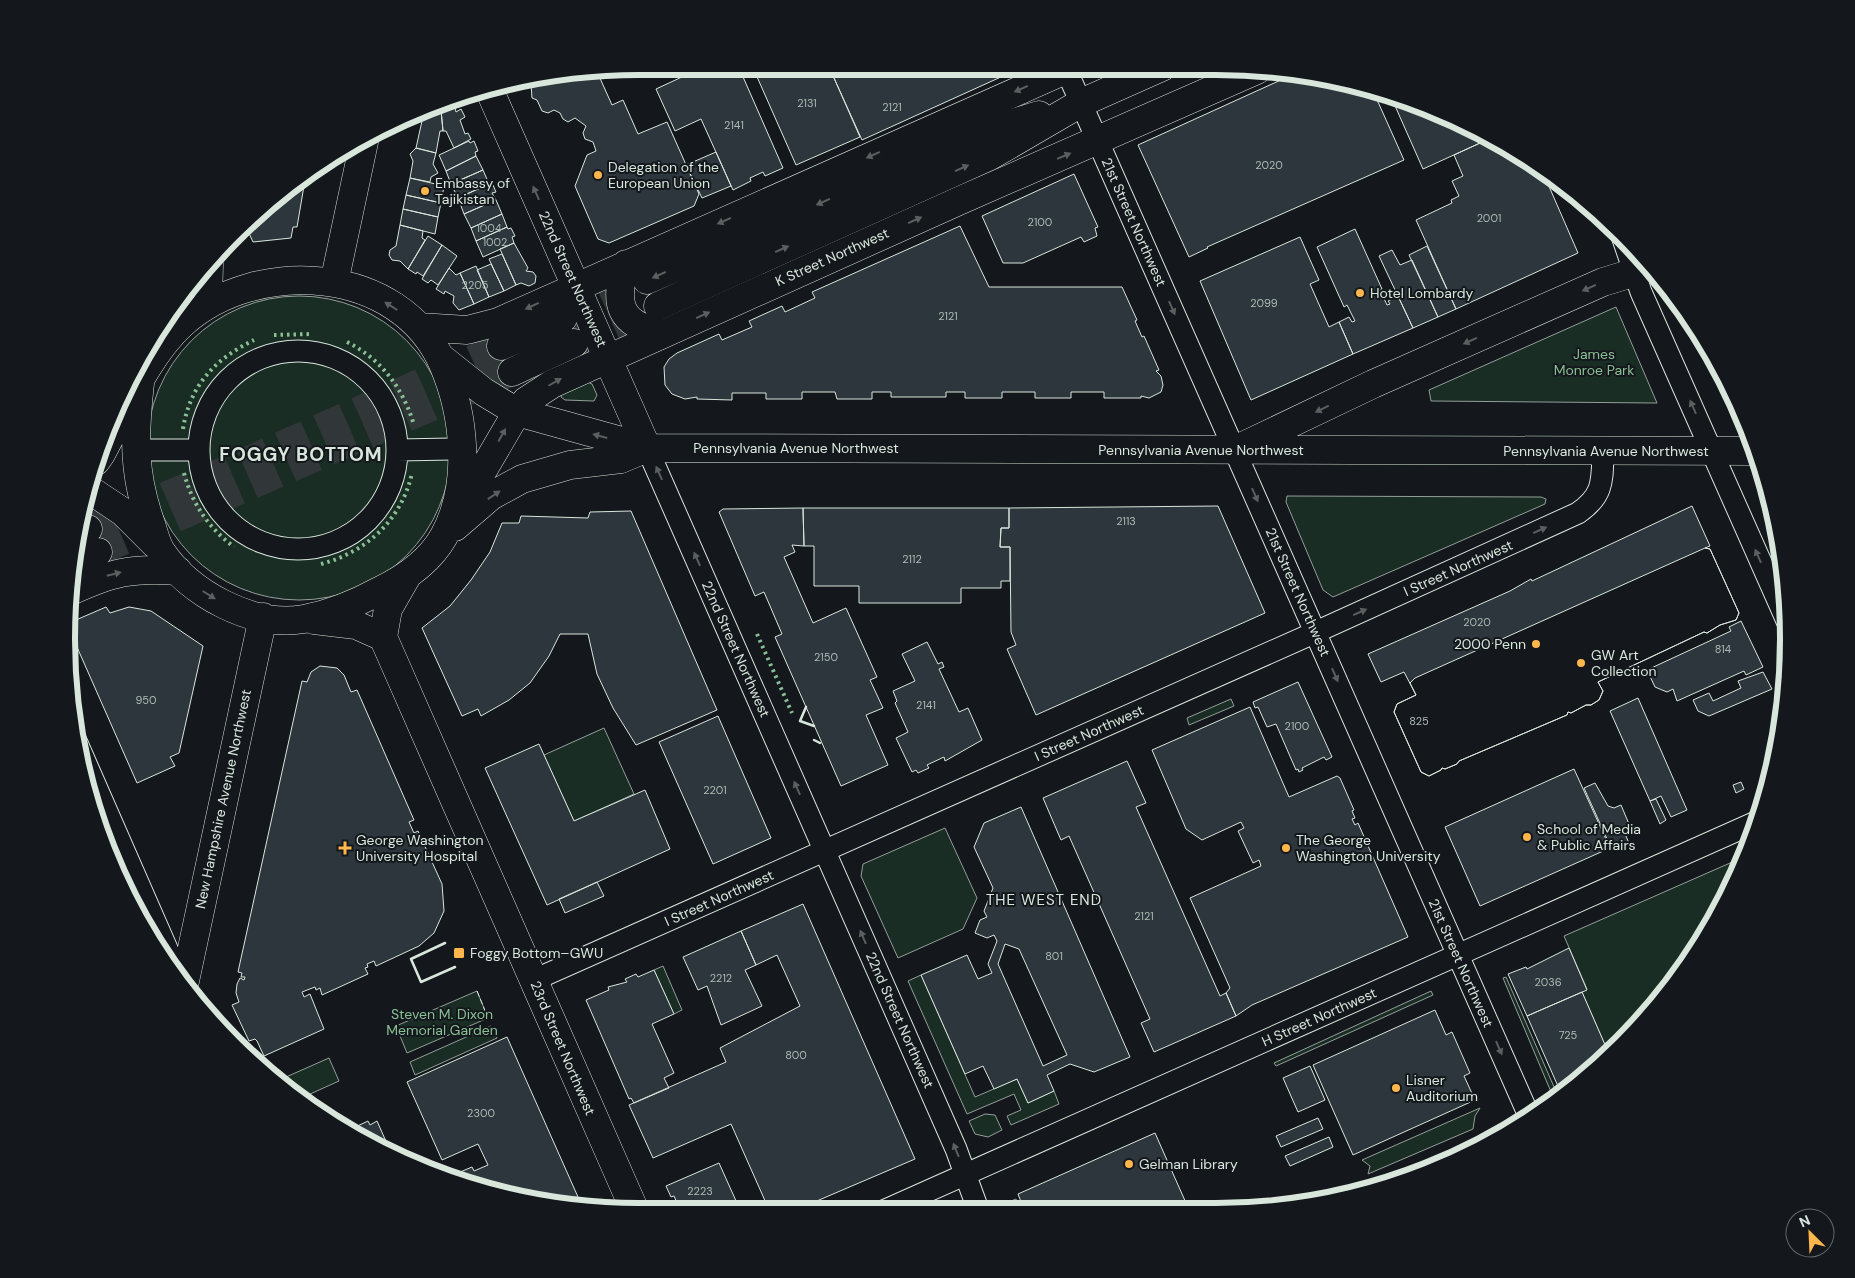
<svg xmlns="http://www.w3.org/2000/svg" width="1855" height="1278" viewBox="0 0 1855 1278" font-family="'DM Sans',sans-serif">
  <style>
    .green { fill: #1a2d24; stroke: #939e99 }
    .building { fill: #2c363c; stroke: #d8e6dc; fill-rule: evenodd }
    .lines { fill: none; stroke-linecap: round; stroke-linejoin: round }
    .highway-tunnel { stroke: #313739; stroke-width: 28; stroke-dasharray: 28 14; stroke-linecap: butt }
    .minor-casing { stroke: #d8e6dc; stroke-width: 23 }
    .major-casing { stroke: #d8e6dc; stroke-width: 29 }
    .highway-casing { stroke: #d8e6dc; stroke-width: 29 }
    .minor { stroke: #14181c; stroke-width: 21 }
    .major { stroke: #14181c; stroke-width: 28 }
    .highway { stroke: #14181c; stroke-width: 28 }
    .hedge { stroke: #8ac095; stroke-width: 4; stroke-dasharray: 2.5 4; stroke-linecap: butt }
    .fence { stroke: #d8e6dc; stroke-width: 1; stroke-dasharray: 6 2.5; stroke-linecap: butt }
    .wall { stroke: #d8e6dc; stroke-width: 2.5 }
    .oneway { fill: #59605f }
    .poi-dot { fill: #ffb74d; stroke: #14181c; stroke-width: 2 }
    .labels { text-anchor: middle; stroke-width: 4; stroke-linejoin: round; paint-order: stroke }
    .number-label { font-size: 11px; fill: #adbab4 }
    .poi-label { font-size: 14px; fill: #d8e6dc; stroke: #14181c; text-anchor: start }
    .street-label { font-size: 14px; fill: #d8e6dc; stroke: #14181c }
    .park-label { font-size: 14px; fill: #8ac095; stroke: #14181c }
    .neighbourhood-label { font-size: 15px; letter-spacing: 1px; fill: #d8e6dc; stroke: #14181c }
    .district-label { font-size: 19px; font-weight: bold; letter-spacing: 1px; fill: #d8e6dc; stroke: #14181c }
    .rim { fill: none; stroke: #d8e6dc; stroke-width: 6 }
  </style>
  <rect width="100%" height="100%" fill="#14181c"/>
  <!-- green -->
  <path class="green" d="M147 448a152 152 0 1 1 304 0a152 152 0 1 1-304 0Z
    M1616,307L1657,403L1431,401L1429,390Z
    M588,382L592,384L597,395L594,401L565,400L561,397V395Z
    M1287,496L1541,497L1546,499L1545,504L1333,597L1323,590L1286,502Z
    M1231,699L1234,706L1189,725L1187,718Z
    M604,728L634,794L574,821L544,755Z
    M945,828L977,898L963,929L898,958L861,876L863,864Z
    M1746,856L1692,957L1621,1044L1609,1054L1582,992L1587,989L1564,936Z
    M663,966L682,1010L674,1014L654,970Z
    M921,975L975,1097L1017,1079L1028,1103L1054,1091L1059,1104L1011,1125L1007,1116L1021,1110L1014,1094L967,1114L908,981Z
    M1506,977L1558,1096L1554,1099L1503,978Z
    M477,991L488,1018L407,1053L396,1026Z
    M1431,991L1433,995L1276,1066L1274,1063Z
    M491,1026L497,1038L415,1075L410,1062Z
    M329,1058L339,1081L299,1099L277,1081Z
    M1480,1108L1475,1116L1473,1129L1368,1174L1370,1166L1362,1160Z
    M985,1114L995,1115L1002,1130L988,1137L975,1134L969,1121Z
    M1474,1140L1480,1144L1435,1168L1424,1172L1420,1163Z
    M1016,1199L1022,1212H1010L1006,1203Z"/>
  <!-- building -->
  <path class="building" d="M1000,68L1003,76L862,140L830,69Z
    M830,69L860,137L796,165L754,70Z
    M697,70H740L783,168L765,176L763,172L750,178L751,181L733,190L701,119L675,131L656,89Z
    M569,71H589L592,79L599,76L612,105L623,100L638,134L667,122L699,194L694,206L609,243L598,239L575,186L587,155L596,151L593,142L585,139L583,133L586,126L575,118L568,122L563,119L560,113L554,110L548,113L542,111L537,100L532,98L531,84L525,80Z
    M1294,74L1327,77L1374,93L1404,160L1207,247L1208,248L1189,257L1138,145Z
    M454,97L456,103L441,110L433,108Z
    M1392,99L1470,125L1491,138L1423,169Z
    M456,103L458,107L455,108L456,112L461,109L465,117L460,120L465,134L468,133L471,139L454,148L446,131H443L441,110Z
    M433,108L441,110L443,131H440L436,153L416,148L424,112Z
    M1491,138L1541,168L1578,253L1456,309L1416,220L1452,203L1451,200L1459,196L1452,181L1463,176L1454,155Z
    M469,141L470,143L474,141L478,151L475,152L476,156L446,171L439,155Z
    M416,148L436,153L433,164L438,173L431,177L430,182L410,178L413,161L410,154Z
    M716,152L731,186L702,198L686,165Z
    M476,156L483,170L451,184L446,171Z
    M483,170L489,184L458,198L451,184Z
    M306,174L297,227H293L291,238L253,242L248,231L244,233L242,229L261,209Z
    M1074,174L1098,227L1095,228L1097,236L1084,242L1081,237L1023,263H1003L982,216Z
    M410,178L444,186L441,203L406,195Z
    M489,184L490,186L493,185L496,192L492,193L496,200L464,214L458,198Z
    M406,195L441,203L438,217L403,209Z
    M496,200L502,214L471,228L464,214Z
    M403,209L438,217L435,234L400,225Z
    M502,214L507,227L476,241L471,228Z
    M400,225L423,231L422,238L425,240L408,269L400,261L392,260L389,255L390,250L396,246Z
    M960,226L989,287H1122L1137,320L1135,321L1142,337L1144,336L1159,370L1156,371L1161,376L1163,385L1161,392L1149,398L1141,396V398H1104V392H1071V398H1035V392H1002V398H965V392H946V397H891V392H872V399H837L835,392H802V399H766V393H732V400L697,399V397L685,399L672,394L665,385L664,367L669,359L677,353L719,334L722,340L752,327L749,321L782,306L785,312L815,298L812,292Z
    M507,227L508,229L511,228L515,236L512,237L514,243L483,257L476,241Z
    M1355,229L1382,289L1380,290L1387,305L1390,304L1388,301L1398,296L1413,328L1353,354L1339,322L1349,317L1352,322L1355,321L1347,305L1344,307L1317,247Z
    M428,236L442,245L423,276L417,272L416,274L408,269Z
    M1300,237L1319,280L1310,284L1329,327L1339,322L1353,354L1251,400L1200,281Z
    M514,243L528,268L526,271L533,272L536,276L535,283L529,286L521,283L516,285L500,249Z
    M442,245L457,256L438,285L431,280L428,283L422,279Z
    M1427,246L1456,309L1438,317L1409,255Z
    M1392,250L1400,265L1412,260L1438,317L1413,328L1379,256Z
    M502,254L516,285L504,291L489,259Z
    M491,264L504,291L489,297L477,270Z
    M476,266L489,297L474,304L460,273Z
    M449,268L456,275L460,273L474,304L459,310L453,303L454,296L445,291L444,294L436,289Z
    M1688,315L1692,321L1696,329L1694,330Z
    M1696,329L1732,395L1727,398Z
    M1218,506L1265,613L1036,715L1007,649L1016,645L1011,632L1010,547H1000L1001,528H1009V508Z
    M1692,506L1710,546L1705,548L1710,549L1739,613L1736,620L1720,625L1707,633L1704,632L1598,682L1603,691L1599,700L1591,705H1586L1571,713L1568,712L1567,715L1459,761L1457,764L1445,769L1442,768L1441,770L1429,776L1421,772L1394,712L1397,704L1416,695L1404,672L1381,682L1368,654L1510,591L1531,579L1532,581Z
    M803,508L804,546L792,545L795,552L784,557L813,623L846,608L877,677L870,680L883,708L866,715L888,765L841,786L775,637L782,634L764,592L755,596L719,512L723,509Z
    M803,508H1009V528H1001L1000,547H1010V581H1001V588H961V603H859V586H814V546H804Z
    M631,511L717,710L636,745L613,708L597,674L588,634H560L549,656L530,683L509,700L481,716L478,709L462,716L422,628L450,606L471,580L490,552L502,523H519L521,516L588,518L590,512Z
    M1705,548L1710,549L1739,613L1736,620L1720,625L1707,633L1704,632L1598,682L1603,691L1599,700L1591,705H1586L1571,713L1568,712L1567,715L1459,761L1457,764L1445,769L1442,768L1441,770L1429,776L1421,772L1394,712L1397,704L1416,695L1410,683L1415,678Z
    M106,607L110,613L129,607L151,611L203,646L179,753L170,757L175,766L137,783L69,629V623Z
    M1741,621L1763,667L1746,675L1744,671L1677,701L1673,689L1667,692L1655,687L1647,670L1731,631L1729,627Z
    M927,642L938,664L942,662L944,667L939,669L959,712L968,708L982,740L945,761L944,757L927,765L929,768L918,773L916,770L912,772L896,738L908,732L895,703L897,701L893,691L915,681L902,654Z
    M320,666L337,668L344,675L351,692L357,690L414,820L409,822L414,833L418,831L442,884L444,911L434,933L419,946L376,966L374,961L367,964L368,967L365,968L368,974L322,995L320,988L316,990L315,987L302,992L304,997L310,994L324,1029L264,1056L257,1041L255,1039L249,1041L232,1005L239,1002L236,993L237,984L240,978L244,980L245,977H241L242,973L238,972L302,681L307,682L311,672Z
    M1763,672L1772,689L1709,716L1698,711L1693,700L1709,693L1713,701L1741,688L1738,681Z
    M1298,682L1332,757L1326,760L1324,757L1302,768L1303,770L1299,772L1298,769L1296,770L1276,724L1267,727L1258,707L1255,708L1253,702Z
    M1638,698L1687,810L1671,817L1661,796L1650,801L1610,711Z
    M1250,707L1289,797L1337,776L1340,778L1354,810L1352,811L1355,818L1352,819L1355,825L1358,823L1408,937L1252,1005L1236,1016L1226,993L1230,988L1190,898L1261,866L1259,860L1253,863L1238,831L1244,828L1241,822L1202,840L1186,829L1152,750Z
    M718,716L771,838L713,864L659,742Z
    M539,744L574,821L645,790L670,849L547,905L485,768Z
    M1127,761L1146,803L1136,807L1220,996L1226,993L1236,1016L1154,1052L1141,1023L1150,1019L1069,836L1061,840L1043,798Z
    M1574,769L1610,848L1480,906L1445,827Z
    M1741,782L1744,789L1736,793L1733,785Z
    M1595,783L1608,806L1614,808L1621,805L1629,824L1622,827L1629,843L1612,850L1584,788Z
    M1656,799L1666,820L1660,824L1650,801Z
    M1021,807L1130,1057L1094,1072L1070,1064L1047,1075L1054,1091L1028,1103L1017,1079L994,1089L983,1066L965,1074L921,975L967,955L978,979L992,973L988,964L997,941L994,935L987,938L975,933L980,920L987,917L984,911L993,888L974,847L984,823ZM1005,944L1019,949L1067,1055L1043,1066L998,964Z
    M597,882L604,896L565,913L559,899Z
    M803,904L915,1159L791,1212H770L731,1124L653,1158L629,1105L726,1062L720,1048L800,1006L777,955L756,965L741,931Z
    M741,931L756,965L745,970L762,1006L721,1025L707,986L698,990L683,957Z
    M1569,948L1587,990L1527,1016L1508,974L1526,967L1527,969Z
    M654,970L674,1014L652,1024L674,1073L664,1078L669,1088L634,1103L631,1098L629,1099L586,1000L609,990L608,987L627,982L625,979L636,974L638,977Z
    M1582,992L1609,1054L1561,1093L1527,1016Z
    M1435,1010L1446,1035L1452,1032L1470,1073L1464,1076L1475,1100L1353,1155L1313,1065Z
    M507,1037L582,1206L528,1201L453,1175L472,1167L474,1171L488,1165L478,1144L442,1160L407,1082Z
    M1310,1066L1325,1100L1298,1112L1283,1078Z
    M1318,1118L1323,1129L1281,1147L1276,1136Z
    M368,1121L370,1125L377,1121L392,1155L349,1130Z
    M1155,1133L1190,1212H1025L1018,1194Z
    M1329,1137L1333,1147L1290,1166L1285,1156Z
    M719,1163L741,1212H681L674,1196L671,1197L666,1186Z
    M1328,1193L1333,1194L1337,1198L1322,1201L1324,1196Z"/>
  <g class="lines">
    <!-- highway-tunnel -->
    <path class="highway-tunnel" d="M564,318L641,283
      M575,343L658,306
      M88,529L240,464L501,346
      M98,552L512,372"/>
    <defs>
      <path id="minor" d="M1065,67L1530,1118
        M1622,236L1641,292L1787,621
        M199 450a99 99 0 1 1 198 0a99 99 0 1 1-198 0Z
        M647,448L956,1149L979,1212
        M147,450H199
        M398,450L452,449
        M77,743L175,967
        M534,980L1316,632L1578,513C1604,495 1602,481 1603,452
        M881,1212L1756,822"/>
      <path id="major" d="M489,89L647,448
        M626,264C613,303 619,326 664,333
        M334,283L364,142
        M208,304L209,264
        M419,327L467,330L498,322L1072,67
        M440,357L484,392L517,412L647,448L1755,451
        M1241,447L1373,384L1603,282L1649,268
        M96,461L101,454C124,412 147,355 183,323C257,257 400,265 443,364C465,415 472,485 444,536C430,561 404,579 379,591C357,603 330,614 304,619C252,628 189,593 161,551C156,543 154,533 151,524C133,474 134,436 140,383
        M87,488L123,512L155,544
        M456,505L479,477L517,412L526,401L552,384L961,200L1257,70
        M455,527L491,496L522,479L570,465L621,459L647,448
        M407,576L388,609L383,637L635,1211
        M69,592C110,573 132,567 178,571
        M314,620L356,625L383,637
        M185,981L263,617"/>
      <path id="highway" d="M647,280L980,133L1039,115
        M658,306L990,156L1081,103L1162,67
        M501,346L563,318
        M512,372L574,343
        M79,533L88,529
        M74,562L98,552"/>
    </defs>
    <!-- minor casing -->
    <use href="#minor" class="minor-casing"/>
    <!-- major casing -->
    <use href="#major" class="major-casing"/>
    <!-- highway casing -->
    <use href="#highway" class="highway-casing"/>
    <!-- minor -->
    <use href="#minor" class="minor"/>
    <!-- major -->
    <use href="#major" class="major"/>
    <!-- highway -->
    <use href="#highway" class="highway"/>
    <!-- hedge -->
    <path class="hedge" d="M274,335L312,334
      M347,342C381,359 403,388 414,425
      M183,429C190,385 215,359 254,340
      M184,473C192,504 209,528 234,547
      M321,564C367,552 402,519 412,473
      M757,634L792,713"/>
    <!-- fence -->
    <path class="fence" d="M477,991L488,1018"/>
    <!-- wall -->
    <path class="wall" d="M806,707L800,721L814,726
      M814,740L820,743
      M445,943L411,959L421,982L455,967"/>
  </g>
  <!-- one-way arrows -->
  <defs><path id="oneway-solid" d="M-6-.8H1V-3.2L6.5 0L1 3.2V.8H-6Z" transform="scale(1.25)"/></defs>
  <g class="oneway">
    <use href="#oneway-solid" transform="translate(1021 89) rotate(156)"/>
    <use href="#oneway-solid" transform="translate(873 155) rotate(156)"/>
    <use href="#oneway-solid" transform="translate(1064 156) rotate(-23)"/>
    <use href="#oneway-solid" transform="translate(962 168) rotate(-24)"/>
    <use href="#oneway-solid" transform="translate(536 193) rotate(-114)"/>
    <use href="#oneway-solid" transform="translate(823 202) rotate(156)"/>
    <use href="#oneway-solid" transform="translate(915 220) rotate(-24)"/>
    <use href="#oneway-solid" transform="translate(724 221) rotate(156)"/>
    <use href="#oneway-solid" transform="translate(782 249) rotate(-24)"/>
    <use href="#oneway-solid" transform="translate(659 275) rotate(156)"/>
    <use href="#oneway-solid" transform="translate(1589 288) rotate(156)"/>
    <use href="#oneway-solid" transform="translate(391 306) rotate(-148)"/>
    <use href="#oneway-solid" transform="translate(532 306) rotate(155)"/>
    <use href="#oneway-solid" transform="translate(1172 308) rotate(66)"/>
    <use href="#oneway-solid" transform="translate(703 315) rotate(-24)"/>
    <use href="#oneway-solid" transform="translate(1470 341) rotate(156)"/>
    <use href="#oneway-solid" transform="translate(555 382) rotate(-30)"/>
    <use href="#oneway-solid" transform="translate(1693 407) rotate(-114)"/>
    <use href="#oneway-solid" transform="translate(1322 409) rotate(154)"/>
    <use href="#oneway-solid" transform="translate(502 435) rotate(-61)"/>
    <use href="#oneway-solid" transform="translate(600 436) rotate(-165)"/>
    <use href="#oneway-solid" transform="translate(659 473) rotate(-114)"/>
    <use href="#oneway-solid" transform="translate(494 495) rotate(-34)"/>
    <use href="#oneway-solid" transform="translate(1255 495) rotate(66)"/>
    <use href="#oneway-solid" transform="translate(1540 530) rotate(-24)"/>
    <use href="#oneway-solid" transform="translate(1758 556) rotate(-114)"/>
    <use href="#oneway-solid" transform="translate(697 559) rotate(-114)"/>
    <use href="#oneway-solid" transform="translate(114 574) rotate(-14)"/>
    <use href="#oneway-solid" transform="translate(209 595) rotate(32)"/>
    <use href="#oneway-solid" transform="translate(1360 612) rotate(-24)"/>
    <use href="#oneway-solid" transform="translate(1335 675) rotate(66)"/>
    <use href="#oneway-solid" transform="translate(797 788) rotate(-114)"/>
    <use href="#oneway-solid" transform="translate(863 937) rotate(-113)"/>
    <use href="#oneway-solid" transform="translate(1499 1048) rotate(66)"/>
    <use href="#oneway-solid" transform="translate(956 1150) rotate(-112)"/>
  </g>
  <!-- markers -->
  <g class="poi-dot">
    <circle cx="598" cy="175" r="5"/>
    <circle cx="425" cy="191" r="5"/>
    <circle cx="1360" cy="293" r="5"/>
    <circle cx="1536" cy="644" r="5"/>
    <circle cx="1581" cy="663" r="5"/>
    <circle cx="1527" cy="837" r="5"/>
    <path d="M342.5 840.5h5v5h5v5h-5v5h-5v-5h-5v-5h5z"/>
    <circle cx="1286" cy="848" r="5"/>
    <rect x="453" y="947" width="12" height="12" rx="2.5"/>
    <circle cx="1396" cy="1088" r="5"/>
    <circle cx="1129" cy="1164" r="5"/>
  </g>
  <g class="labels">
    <!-- number labels -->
    <g class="number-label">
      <text x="807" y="107">2131</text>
      <text x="892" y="111">2121</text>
      <text x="734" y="129">2141</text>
      <text x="1269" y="169">2020</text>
      <text x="1489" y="222">2001</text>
      <text x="1040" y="226">2100</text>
      <text x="489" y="232">1004</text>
      <text x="495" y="246">1002</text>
      <text x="475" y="289">2205</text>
      <text x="1264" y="307">2099</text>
      <text x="948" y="320">2121</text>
      <text x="1126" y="525">2113</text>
      <text x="912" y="563">2112</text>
      <text x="1477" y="626">2020</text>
      <text x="1723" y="653">814</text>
      <text x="826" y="661">2150</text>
      <text x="146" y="704">950</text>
      <text x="926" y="709">2141</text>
      <text x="1419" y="725">825</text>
      <text x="1297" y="730">2100</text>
      <text x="715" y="794">2201</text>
      <text x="1144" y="920">2121</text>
      <text x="1054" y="960">801</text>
      <text x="721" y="982">2212</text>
      <text x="1548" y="986">2036</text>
      <text x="1568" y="1039">725</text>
      <text x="796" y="1059">800</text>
      <text x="481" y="1117">2300</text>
      <text x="700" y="1195">2223</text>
    </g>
    <!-- poi labels -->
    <g class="poi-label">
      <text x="608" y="172">Delegation of the<tspan x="608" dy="16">European Union</tspan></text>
      <text x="435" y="188">Embassy of<tspan x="435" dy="16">Tajikistan</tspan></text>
      <text x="1370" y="298">Hotel Lombardy</text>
      <text x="1526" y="649" text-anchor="end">2000 Penn</text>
      <text x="1591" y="660">GW Art<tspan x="1591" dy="16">Collection</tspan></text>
      <text x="1537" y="834">School of Media<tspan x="1537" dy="16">&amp; Public Affairs</tspan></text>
      <text x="356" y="845">George Washington<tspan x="356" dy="16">University Hospital</tspan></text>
      <text x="1296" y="845">The George<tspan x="1296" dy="16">Washington University</tspan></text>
      <text x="470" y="958">Foggy Bottom–GWU</text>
      <text x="1406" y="1085">Lisner<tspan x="1406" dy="16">Auditorium</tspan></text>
      <text x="1139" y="1169">Gelman Library</text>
    </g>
    <!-- street labels -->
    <g class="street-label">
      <text transform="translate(1134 222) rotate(66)" y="5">21st Street Northwest</text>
      <text transform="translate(832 257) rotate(-24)" y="5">K Street Northwest</text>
      <text transform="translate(573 279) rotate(66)" y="5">22nd Street Northwest</text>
      <text x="796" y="453">Pennsylvania Avenue Northwest</text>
      <text x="1201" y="455">Pennsylvania Avenue Northwest</text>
      <text x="1606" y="456">Pennsylvania Avenue Northwest</text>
      <text transform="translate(1458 568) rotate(-24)" y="5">I Street Northwest</text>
      <text transform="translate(1298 592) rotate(66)" y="5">21st Street Northwest</text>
      <text transform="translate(736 649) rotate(66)" y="5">22nd Street Northwest</text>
      <text transform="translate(1089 733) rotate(-24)" y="5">I Street Northwest</text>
      <text transform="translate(223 799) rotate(-78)" y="5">New Hampshire Avenue Northwest</text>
      <text transform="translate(719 898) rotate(-24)" y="5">I Street Northwest</text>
      <text transform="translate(1461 963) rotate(66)" y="5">21st Street Northwest</text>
      <text transform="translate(1319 1017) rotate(-24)" y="5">H Street Northwest</text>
      <text transform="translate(900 1020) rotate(66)" y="5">22nd Street Northwest</text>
      <text transform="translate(563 1048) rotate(67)" y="5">23rd Street Northwest</text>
    </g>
    <!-- park labels -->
    <g class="park-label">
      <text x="1594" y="359">James<tspan x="1594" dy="16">Monroe Park</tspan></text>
      <text x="442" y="1019">Steven M. Dixon<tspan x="442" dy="16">Memorial Garden</tspan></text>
    </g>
    <!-- neighbourhood labels -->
    <g class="neighbourhood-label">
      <text x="1044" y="905">THE WEST END</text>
    </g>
    <!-- district labels -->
    <g class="district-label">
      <text x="301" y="461">FOGGY BOTTOM</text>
    </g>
  </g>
  <!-- crop -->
  <path d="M0 0H1855V1278H0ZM639 75H1216A564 564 0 0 1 1780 639V639A564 564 0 0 1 1216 1203H639A564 564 0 0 1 75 639V639A564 564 0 0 1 639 75Z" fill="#14181c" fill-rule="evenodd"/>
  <path class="rim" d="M639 75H1216A564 564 0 0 1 1780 639V639A564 564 0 0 1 1216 1203H639A564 564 0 0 1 75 639V639A564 564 0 0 1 639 75Z"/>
  <!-- north arrow -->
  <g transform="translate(1810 1233) rotate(336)"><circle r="24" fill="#14181c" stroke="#626a69"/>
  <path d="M0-4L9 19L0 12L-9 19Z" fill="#ffb74d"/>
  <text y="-8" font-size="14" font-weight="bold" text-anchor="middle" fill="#d8e6dc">N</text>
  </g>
</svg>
